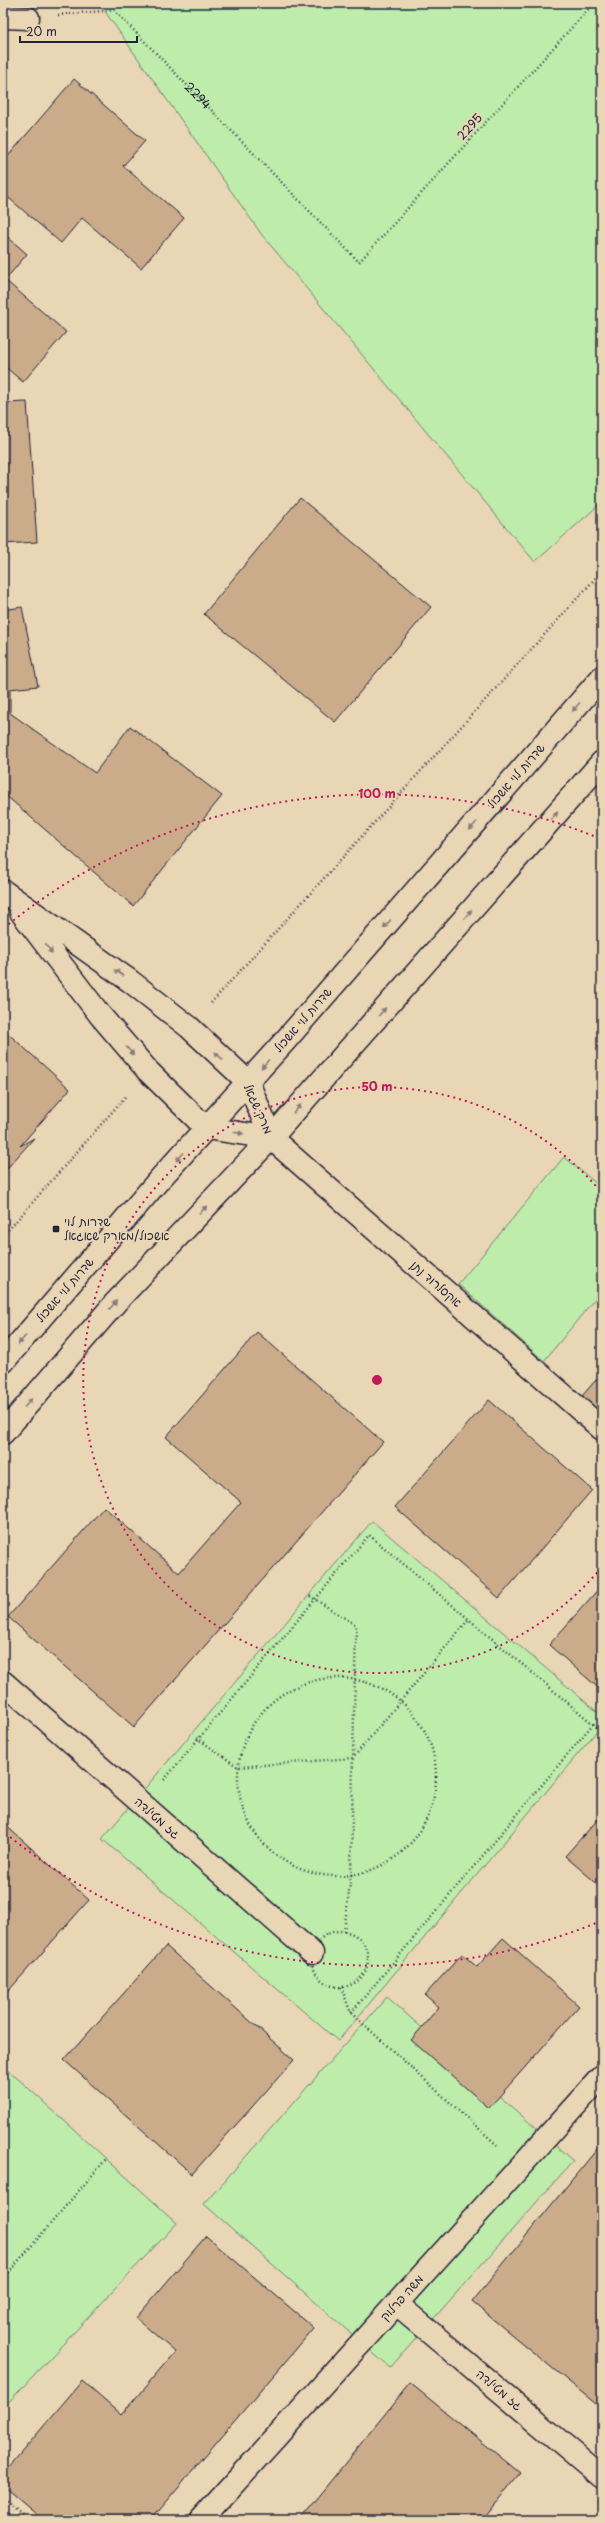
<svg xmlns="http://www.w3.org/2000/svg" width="605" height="2523" viewBox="0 0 605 2523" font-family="'Playpen Sans','Playpen Sans Hebrew',sans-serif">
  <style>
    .green { fill: #bdecab; stroke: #708773 }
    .building { fill: #caac8a; stroke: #22223b }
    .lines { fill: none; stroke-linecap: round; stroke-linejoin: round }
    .minor-casing { stroke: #22223b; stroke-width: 25 }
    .path { stroke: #22223b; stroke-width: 2.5; stroke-dasharray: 1 3; stroke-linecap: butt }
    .minor { stroke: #e9d6b4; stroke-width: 22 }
    .oneway { fill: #867c78 }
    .ring { fill: none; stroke: #c2185b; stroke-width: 2; stroke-dasharray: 2 4 }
    .poi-dot { fill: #22223b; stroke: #e9d6b4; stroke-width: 1.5 }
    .labels { text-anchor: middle; stroke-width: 4; stroke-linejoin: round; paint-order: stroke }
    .street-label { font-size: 12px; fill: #22223b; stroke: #e9d6b4 }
    .poi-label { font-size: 12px; fill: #22223b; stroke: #e9d6b4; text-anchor: start }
    .centre { fill: #c2185b; stroke: #e9d6b4; stroke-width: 2 }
    .ring-label { font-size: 12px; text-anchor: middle; font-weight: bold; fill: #c2185b; stroke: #e9d6b4; stroke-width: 4; stroke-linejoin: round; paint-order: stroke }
  </style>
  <rect width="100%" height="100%" fill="#e9d6b4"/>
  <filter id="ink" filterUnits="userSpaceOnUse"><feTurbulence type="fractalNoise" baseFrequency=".025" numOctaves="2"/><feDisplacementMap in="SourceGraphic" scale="8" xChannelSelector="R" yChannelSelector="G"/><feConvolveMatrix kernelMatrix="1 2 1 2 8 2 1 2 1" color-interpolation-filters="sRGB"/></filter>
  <g filter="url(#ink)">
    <!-- green -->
    <path class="green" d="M99,3H602V502L535,562L262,235Z
      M564,1157L602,1188V1290L544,1361L458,1284Z
      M372,1521L602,1716V1725L338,2041L102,1839Z
      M387,1997L573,2161L390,2368L204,2204Z
      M5,2067L177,2223L3,2408V2069Z"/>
    <!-- building -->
    <path class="building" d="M74,79L145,141L123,166L184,218L141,268L82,218L61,243L3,193V162Z
      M3,233L27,254L5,280L66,332L23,382L3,365Z
      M27,402L37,542L3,544V403Z
      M300,498L431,607L335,722L204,614Z
      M22,607L38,686L10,689V713L95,773L130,726L222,796L133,906L3,793V610Z
      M3,1029L70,1089L20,1146L34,1138L3,1173Z
      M257,1332L383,1442L134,1727L8,1617L104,1507L179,1573L241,1502L166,1437Z
      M602,1373V1413L582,1396Z
      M489,1400L592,1490L499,1598L395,1507Z
      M602,1585V1691L549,1645Z
      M602,1815V1888L565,1856Z
      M3,1823L89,1900L3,1997Z
      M503,1938L579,2006L489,2108L411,2040L439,2007L425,1995L462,1954L477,1967Z
      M166,1946L294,2060L192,2174L64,2060Z
      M602,2143V2409L472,2302Z
      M206,2236L314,2328L150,2520H43L3,2486V2474L82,2381L121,2415L175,2352L136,2318Z
      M410,2383L520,2473L482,2520H299Z"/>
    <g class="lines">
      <defs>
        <path id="minor" d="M3,17L28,18
          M3,891L130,981L189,1027L248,1082L271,1138L602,1429
          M21,912L100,1015L148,1071L206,1128L271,1138
          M3,1362L158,1181L284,1042L602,677
          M3,1433L116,1302L271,1138L602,762
          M3,1682L312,1953
          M397,2304L602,2477
          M201,2520L602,2076"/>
      </defs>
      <!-- minor casing -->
      <use href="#minor" class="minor-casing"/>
      <!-- path -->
      <g class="path">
        <path id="s1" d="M58,15L114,10L359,262L594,3"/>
        <path d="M211,1003L602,571"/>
        <path d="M3,1236L127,1095"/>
        <circle cx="337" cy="1777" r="99"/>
        <path d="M593,1724L602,1732"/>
        <path d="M197,1738L238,1767L353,1758L356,1625L308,1595"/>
        <path d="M164,1780L369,1535L593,1724L351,2013"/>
        <path d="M344,1931L351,1876L353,1758L469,1619"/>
        <circle cx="340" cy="1959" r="28"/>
        <path d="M341,1987L351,2013L497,2145"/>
        <path d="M3,2279L107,2158"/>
        <path d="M3,2499L28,2520"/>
      </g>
      <!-- minor -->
      <use href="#minor" class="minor"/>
    </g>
    <!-- one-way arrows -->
    <defs><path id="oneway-solid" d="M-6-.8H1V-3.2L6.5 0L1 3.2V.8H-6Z"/></defs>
    <g class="oneway">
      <use href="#oneway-solid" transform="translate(576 707) rotate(131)"/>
      <use href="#oneway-solid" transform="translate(554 816) rotate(-49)"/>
      <use href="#oneway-solid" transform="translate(473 826) rotate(131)"/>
      <use href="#oneway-solid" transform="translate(468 914) rotate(-49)"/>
      <use href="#oneway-solid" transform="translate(387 924) rotate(131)"/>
      <use href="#oneway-solid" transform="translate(49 949) rotate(53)"/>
      <use href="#oneway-solid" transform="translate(119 973) rotate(-145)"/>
      <use href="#oneway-solid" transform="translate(382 1012) rotate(-49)"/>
      <use href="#oneway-solid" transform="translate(130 1051) rotate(49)"/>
      <use href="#oneway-solid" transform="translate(219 1056) rotate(-137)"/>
      <use href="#oneway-solid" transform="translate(265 1064) rotate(132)"/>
      <use href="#oneway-solid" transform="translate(297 1109) rotate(-49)"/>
      <use href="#oneway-solid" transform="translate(238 1133) rotate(9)"/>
      <use href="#oneway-solid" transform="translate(180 1157) rotate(132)"/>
      <use href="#oneway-solid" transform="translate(203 1210) rotate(-47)"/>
      <use href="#oneway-solid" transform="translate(113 1305) rotate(-49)"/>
      <use href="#oneway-solid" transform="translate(22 1340) rotate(131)"/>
      <use href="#oneway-solid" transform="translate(28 1403) rotate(-49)"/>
    </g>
  </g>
  <!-- distance rings -->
  <g class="ring">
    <path d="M601 1568A293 293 0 1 1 601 1192"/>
    <path d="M601 1921A586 586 0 0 1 4 1832M4 928A586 586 0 0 1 601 839"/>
  </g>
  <!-- markers -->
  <rect class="poi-dot" x="52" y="1225" width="8" height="8" rx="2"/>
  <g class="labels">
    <!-- street labels -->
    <g class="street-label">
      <text dy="4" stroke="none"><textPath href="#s1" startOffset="176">2294</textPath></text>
      <text transform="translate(470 127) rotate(-48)" y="4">2295</text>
      <text transform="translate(516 776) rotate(-49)" y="4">שדרות לוי אשכול</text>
      <text transform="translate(303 1020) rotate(-49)" y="4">שדרות לוי אשכול</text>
      <text transform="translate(258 1109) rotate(66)" y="4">מרק שגאל</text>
      <text transform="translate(436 1284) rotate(41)" y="4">אקסלרוד נתן</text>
      <text transform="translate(65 1290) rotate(-49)" y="4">שדרות לוי אשכול</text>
      <text transform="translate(157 1818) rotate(41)" y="4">גז מטילדה</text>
      <text transform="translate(402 2298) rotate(-48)" y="4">משה פרלוק</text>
      <text transform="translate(499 2390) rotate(40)" y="4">גז מטילדה</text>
    </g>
    <!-- poi labels -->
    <g class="poi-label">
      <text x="64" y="1226">שדרות לוי<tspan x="64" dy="14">אשכול/מארק שאגאל</tspan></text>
    </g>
  </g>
  <circle cx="377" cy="1380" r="6" class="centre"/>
  <g class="ring-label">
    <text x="377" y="798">100 m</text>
    <text x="377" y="1091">50 m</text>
  </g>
  <!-- margin -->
  <rect width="605" height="2523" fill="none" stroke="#e9d6b4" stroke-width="16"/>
  <rect x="8" y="8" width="589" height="2507" fill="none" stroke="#22223b" stroke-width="1.5" filter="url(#ink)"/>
  <!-- scale -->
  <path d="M20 36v6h117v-6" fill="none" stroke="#22223b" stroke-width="2"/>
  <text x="26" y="36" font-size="12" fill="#22223b" stroke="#e9d6b4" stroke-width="3" paint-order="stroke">20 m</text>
</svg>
